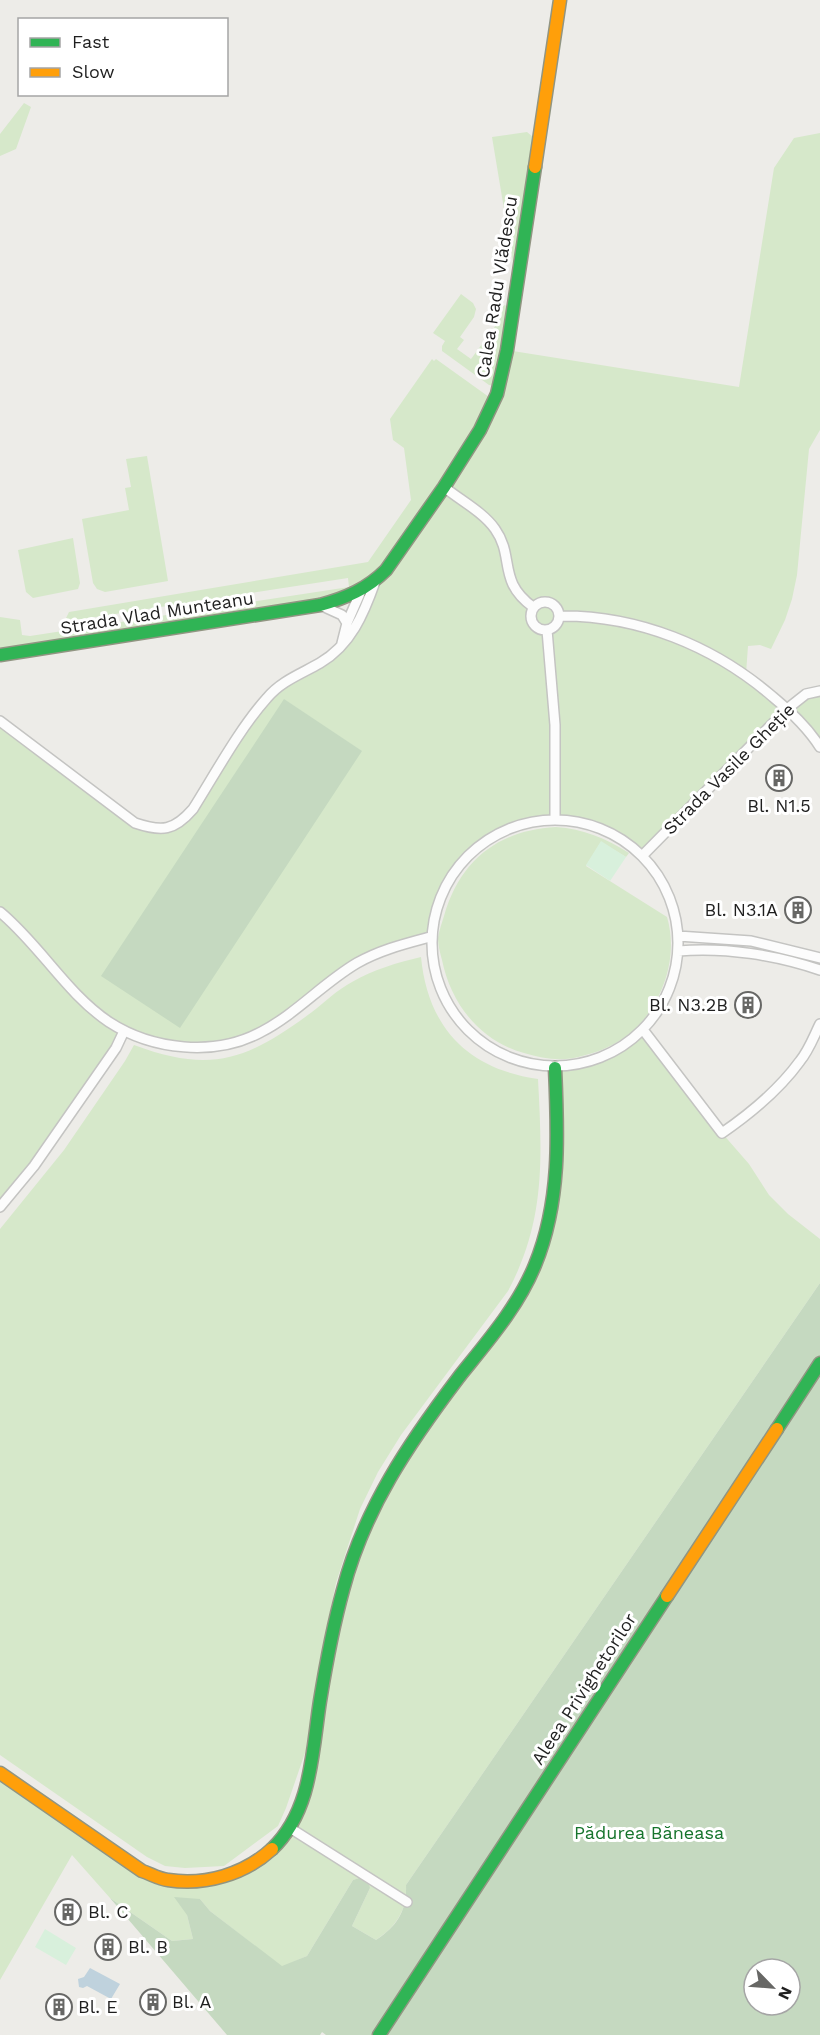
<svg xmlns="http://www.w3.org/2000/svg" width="820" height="2035" viewBox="0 0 820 2035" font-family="'Work Sans',sans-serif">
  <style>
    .grass { fill: #d6e8ca }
    .forest { fill: #c5d9c0; fill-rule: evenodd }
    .park { fill: #d8f0dc }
    .water { fill: #bfd2dd }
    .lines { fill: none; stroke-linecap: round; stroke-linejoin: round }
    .street-casing { stroke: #c4c4c2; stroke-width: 12 }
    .fast-casing { stroke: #919582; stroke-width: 15 }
    .slow-casing { stroke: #919582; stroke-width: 15 }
    .street { stroke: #fcfcfc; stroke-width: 9 }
    .fast { stroke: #30b455; stroke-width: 12 }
    .slow { stroke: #ff9f0a; stroke-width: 12 }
    .labels { text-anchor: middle; stroke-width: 6; stroke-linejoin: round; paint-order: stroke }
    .street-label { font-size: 18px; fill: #1f1f1f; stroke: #fff }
    .poi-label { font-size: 18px; fill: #1f1f1f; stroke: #fff; text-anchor: start }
    .park-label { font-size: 18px; fill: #16742c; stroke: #fff }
  </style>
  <rect width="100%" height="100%" fill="#edece8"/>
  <!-- grass -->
  <path class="grass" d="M24,103L31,107L16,149L0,156V134Z
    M527,132L533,137L513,263L492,137Z
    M820,133V430L809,449L797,575L792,599L785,620L771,649L760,645L748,646L746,674L787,708L820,691V747L787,709L643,855C588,804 497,809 453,873C440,892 435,915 430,937L373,955L260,1033L198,1047L124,1031L0,1207V721L149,828L182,822L268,697L322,662L352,634L375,582L480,430L507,350L739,387L774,168L794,138Z
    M461,294L473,303L476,309L474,317L460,337L464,340L457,349L471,359L499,321L501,307L505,305L510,309L495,386L489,385L442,351V346L445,341L433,333Z
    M432,359L434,361L436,359L489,397L465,449L375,577L333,597L0,651V617L20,620L22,635L30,636L349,587L348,578L70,621L66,618L69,612L368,562L411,500L404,448L393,440L390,419Z
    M147,456L168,581L105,592L97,589L93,583L82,519L129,510L125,488L131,487L126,459Z
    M73,538L80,583L78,589L33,598L26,592L18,550Z
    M556,827C583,829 606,838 629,853L626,857L601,842L586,866L667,917C678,954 665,995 641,1023C626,1040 604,1051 582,1056C562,1062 544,1059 524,1053C480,1041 451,1004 442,960C440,953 438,945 438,938C439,930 442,923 444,916C460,860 499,830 556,827Z
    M421,957C428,1028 468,1069 538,1079C542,1157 546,1220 508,1291L401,1435L378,1472L360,1509L336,1583L320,1660L306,1750L286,1808L278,1826L224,1866L185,1868L165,1866L147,1857L0,1755V1229L64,1150L125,1061L134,1045C212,1074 247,1060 312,1012C325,1002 337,990 352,982C374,969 397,963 421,957Z
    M644,1031L722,1133L749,1164L769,1195L788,1214L820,1239V1283L406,1885C407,1910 397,1926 376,1940L352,1926L370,1888L359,1878L353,1880L307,1956L282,1967L210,1911L200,1899L187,1915L193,1939L172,1941L110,1898L72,1855L0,1980V1773L142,1871L167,1880L214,1879L260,1858L298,1811L339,1604L385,1486L522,1293L554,1207L555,1068C590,1067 618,1053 644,1031Z"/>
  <!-- forest -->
  <path class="forest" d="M284,699L362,751L180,1028L101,976Z
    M820,1283V2035H326L322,2032L320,2035H227L110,1898L172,1941L193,1939L187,1915L174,1897L200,1899L210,1911L282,1966L307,1956L353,1880L359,1878L369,1885L370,1888L352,1926L376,1940C397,1926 407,1911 406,1885ZM754,1969H790V2005H754Z"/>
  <!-- park -->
  <path class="park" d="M601,841L626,857L610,881L586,865Z
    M45,1929L76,1948L66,1965L35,1947Z"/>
  <!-- water -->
  <path class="water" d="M90,1968L120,1984L111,1999L87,1986L83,1988L79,1987L78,1979L84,1977Z"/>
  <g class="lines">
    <defs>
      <path id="street" d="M444,487C460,500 483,512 495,529C515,557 497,581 533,607
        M531 616a14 14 0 1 1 28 0a14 14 0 1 1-28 0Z
        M320,605L342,615L347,623
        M559,616C638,615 714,646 773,697C790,711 808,728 820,747
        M547,630L555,725V819
        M342,643L347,623L361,591
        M0,721L135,823C162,832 174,831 193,809C215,774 240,728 267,698C281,681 301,674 320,663C351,645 364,613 375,582
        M432 943a123 123 0 1 1 246 0a123 123 0 1 1-246 0Z
        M643,855L787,709L806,694L820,691
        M0,912C40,945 66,993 109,1022C152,1050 215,1057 261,1032C296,1014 323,983 357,963C380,950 404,944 430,937
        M678,936L751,941L820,958
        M678,951C725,947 776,955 820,970
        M644,1031L722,1133C751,1113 779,1090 800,1061C809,1050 814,1036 820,1024
        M0,1207L34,1166L116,1048L124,1031
        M290,1828L407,1902"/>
      <path id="fast" d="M0,655L320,605C346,598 367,589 386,570L444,487L480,430L497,394L507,350L535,167
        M777,1429L820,1363
        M272,1849C312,1811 312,1752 320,1701C326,1664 333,1626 343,1590C364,1509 409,1443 459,1377C487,1342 518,1307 535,1265C561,1202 558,1134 555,1068
        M379,2035L667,1596"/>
      <path id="slow" d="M535,167L560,0
        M667,1596L777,1429
        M0,1773L142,1871C151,1874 159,1879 168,1880C205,1886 245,1874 272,1849"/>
    </defs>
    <!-- street casing -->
    <use href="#street" class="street-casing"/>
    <!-- fast casing -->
    <use href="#fast" class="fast-casing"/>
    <!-- slow casing -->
    <use href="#slow" class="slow-casing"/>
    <!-- street -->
    <use href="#street" class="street"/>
    <!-- fast -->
    <use href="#fast" class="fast"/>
    <!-- slow -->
    <use href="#slow" class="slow"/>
  </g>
  <!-- icons -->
  <defs>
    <symbol id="building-ring" viewBox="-11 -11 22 22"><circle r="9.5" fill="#fff" stroke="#676765" stroke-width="1.5"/><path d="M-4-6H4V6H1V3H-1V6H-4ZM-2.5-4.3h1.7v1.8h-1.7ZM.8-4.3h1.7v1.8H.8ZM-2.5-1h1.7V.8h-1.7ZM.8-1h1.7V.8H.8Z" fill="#676765"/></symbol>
  </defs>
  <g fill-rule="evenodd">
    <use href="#building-ring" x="764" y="763" width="30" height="30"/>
    <use href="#building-ring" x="783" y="895" width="30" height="30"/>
    <use href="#building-ring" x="733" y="990" width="30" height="30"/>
    <use href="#building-ring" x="53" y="1897" width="30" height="30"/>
    <use href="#building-ring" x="93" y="1932" width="30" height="30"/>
    <use href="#building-ring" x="138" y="1987" width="30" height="30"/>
    <use href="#building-ring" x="44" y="1992" width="30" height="30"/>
  </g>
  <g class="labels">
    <!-- street labels -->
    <g class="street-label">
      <text transform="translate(497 287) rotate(-81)" y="6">Calea Radu Vlădescu</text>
      <text transform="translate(157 613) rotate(-9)" y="6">Strada Vlad Munteanu</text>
      <text transform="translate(729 769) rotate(-45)" y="6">Strada Vasile Gheție</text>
      <text transform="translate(584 1689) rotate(-57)" y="6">Aleea Privighetorilor</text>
    </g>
    <!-- poi labels -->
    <g class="poi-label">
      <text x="779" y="812" text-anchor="middle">Bl. N1.5</text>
      <text x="778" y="916" text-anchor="end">Bl. N3.1A</text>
      <text x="728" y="1011" text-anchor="end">Bl. N3.2B</text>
      <text x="88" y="1918">Bl. C</text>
      <text x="128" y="1953">Bl. B</text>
      <text x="172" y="2008">Bl. A</text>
      <text x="78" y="2013">Bl. E</text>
    </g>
    <!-- park labels -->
    <g class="park-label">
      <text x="649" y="1839">Pădurea Băneasa</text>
    </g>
  </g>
  <!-- legend -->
  <rect x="18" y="18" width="210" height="78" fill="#ffffff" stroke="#a5a5a5" stroke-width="1.5"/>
  <rect x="30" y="38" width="30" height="9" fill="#30b455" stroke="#a5a5a5" stroke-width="1.5"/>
  <text x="72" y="48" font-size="18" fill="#1f1f1f">Fast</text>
  <rect x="30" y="68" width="30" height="9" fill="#ff9f0a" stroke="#a5a5a5" stroke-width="1.5"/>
  <text x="72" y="78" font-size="18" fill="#1f1f1f">Slow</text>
  <!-- north arrow -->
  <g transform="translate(772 1987) rotate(115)"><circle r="28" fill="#ffffff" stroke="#a5a5a5" stroke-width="1.5"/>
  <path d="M0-4.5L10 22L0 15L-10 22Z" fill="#676765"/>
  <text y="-9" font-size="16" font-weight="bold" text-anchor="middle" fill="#1f1f1f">N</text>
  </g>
</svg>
